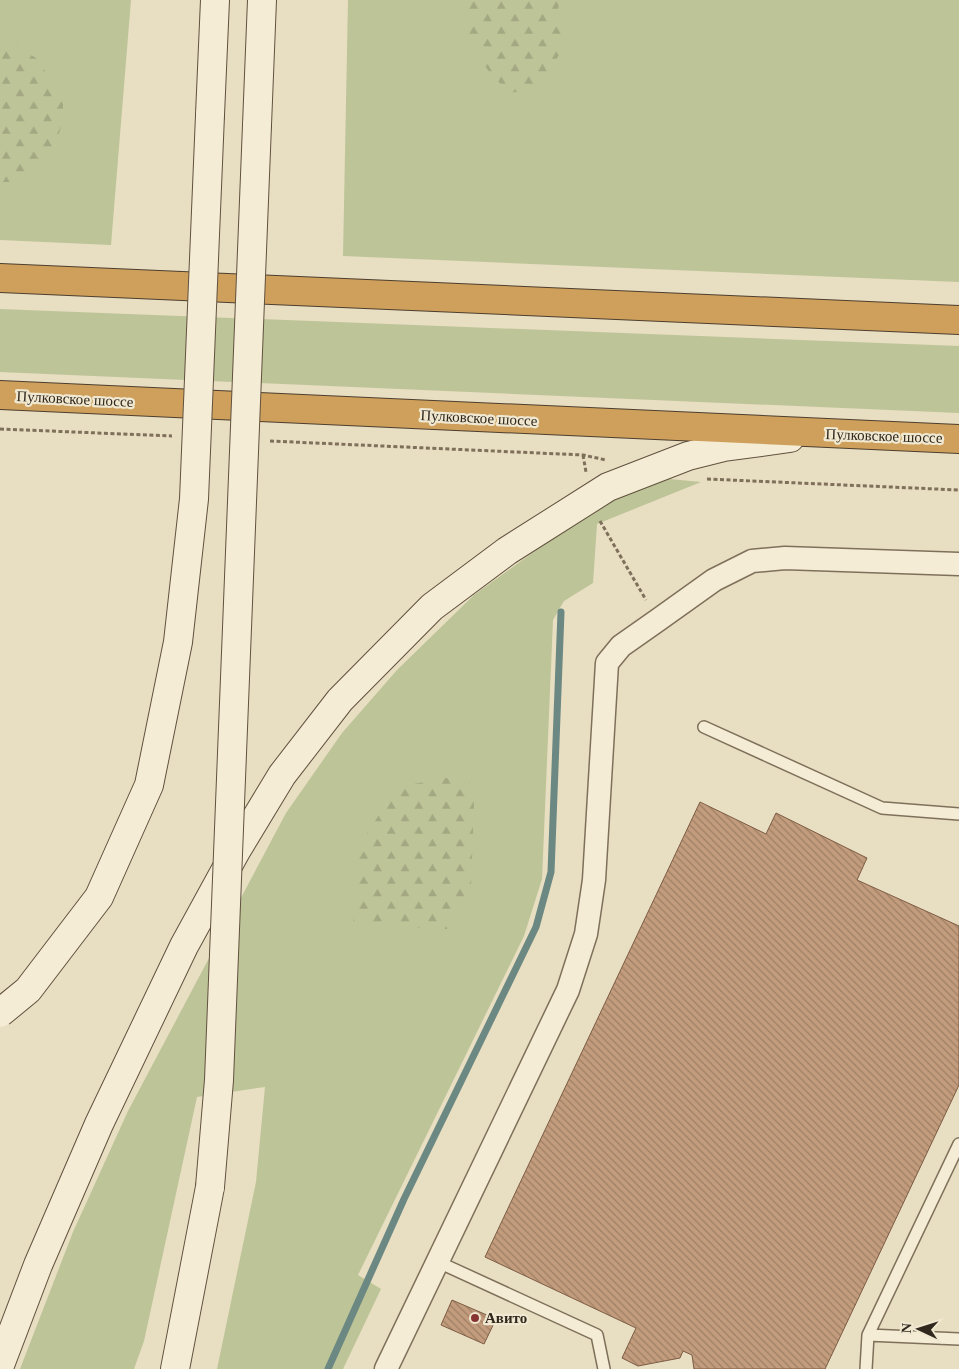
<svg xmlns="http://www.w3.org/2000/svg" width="959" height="1369" viewBox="0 0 959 1369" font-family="'Times New Roman',serif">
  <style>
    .grass { fill: #bdc497 }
    .forest { fill: url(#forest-firs) }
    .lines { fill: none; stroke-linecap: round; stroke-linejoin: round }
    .stream { stroke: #6c8882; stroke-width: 7 }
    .building { fill: url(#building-back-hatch); stroke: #7c5c44 }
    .lane-casing { stroke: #7f705b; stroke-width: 14 }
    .street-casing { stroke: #7f705b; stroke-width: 25 }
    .secondary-casing { stroke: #61513f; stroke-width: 30 }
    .highway-casing { stroke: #4d3e2f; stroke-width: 30 }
    .path { stroke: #7f705b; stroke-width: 3; stroke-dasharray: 4 2.5; stroke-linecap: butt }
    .lane { stroke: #f4ecd4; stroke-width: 11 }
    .street { stroke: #f4ecd4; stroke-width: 22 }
    .secondary { stroke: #f4ecd4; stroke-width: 28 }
    .highway { stroke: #cea05c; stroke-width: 28 }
    .secondary-bridge-casing { stroke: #61513f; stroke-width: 30; stroke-linecap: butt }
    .secondary-bridge { stroke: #f4ecd4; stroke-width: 28 }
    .poi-dot { fill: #873533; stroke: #f0e8d0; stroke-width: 2 }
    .labels { text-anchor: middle; stroke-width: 4.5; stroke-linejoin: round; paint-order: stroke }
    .street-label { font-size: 15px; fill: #31281e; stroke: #f0e8d0 }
    .poi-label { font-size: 15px; font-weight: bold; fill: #31281e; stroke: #f0e8d0; text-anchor: start }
  </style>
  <defs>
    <pattern id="forest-firs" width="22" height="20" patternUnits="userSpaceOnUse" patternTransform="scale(1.25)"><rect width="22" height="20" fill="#bdc497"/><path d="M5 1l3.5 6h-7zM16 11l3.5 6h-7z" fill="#a3a882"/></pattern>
    <pattern id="building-back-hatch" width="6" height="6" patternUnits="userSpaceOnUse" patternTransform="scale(1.25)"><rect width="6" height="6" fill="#c29c7c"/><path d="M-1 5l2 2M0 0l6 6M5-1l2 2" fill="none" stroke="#9e7f65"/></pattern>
  </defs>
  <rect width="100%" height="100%" fill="#e8dec2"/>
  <!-- grass -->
  <path class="grass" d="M0,0H131L111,245L0,240Z
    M348,0H959V282L343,256Z
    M0,309L959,346V413L0,372Z
    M659,478L701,482L597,524L593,583L564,601L553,620L542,879L524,936L358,1275L381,1289L343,1369H217L256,1182L265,1087L197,1097L144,1341L134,1369H20L73,1232L128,1111L286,813L342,733L397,670L474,595L585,515Z"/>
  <!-- forest -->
  <path class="forest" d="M463,0H559L558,13L564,45L542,87L510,93C474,58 470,49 463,0Z
    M0,36L36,58L63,96V121L53,151L12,182H0Z
    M468,774L474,804L471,887L447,929L353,925L357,849L397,787Z"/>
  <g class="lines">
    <!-- stream -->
    <path class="stream" d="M328,1369L404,1199L536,927L551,872L561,612"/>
  </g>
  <!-- building -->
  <path class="building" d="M700,802L766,834L776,813L867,858L857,880L959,926V1085L825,1369H694L692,1355L683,1351L680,1358L638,1366L622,1358L636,1328L485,1257Z
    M452,1300L496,1319L484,1344L441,1325Z"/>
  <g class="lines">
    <defs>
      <path id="lane" d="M704,727L882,808L959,814
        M436,1261L597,1335L604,1369
        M868,1335L959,1339
        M866,1369L868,1335L959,1144"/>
      <path id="street" d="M386,1369L568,990L586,934L594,880L607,663L621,646L658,620L714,580L752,561L785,558L959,564"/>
      <path id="secondary" d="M210,115L215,0
        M257,125L262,0
        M0,1365L38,1265L99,1124L184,946L236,851L282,775L340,700L432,607L507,551L608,487L688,456L724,447L790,438
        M175,1369L210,1187"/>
      <path id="highway" d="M0,278L959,320
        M0,395L959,439"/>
    </defs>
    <!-- lane casing -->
    <use href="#lane" class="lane-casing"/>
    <!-- street casing -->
    <use href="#street" class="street-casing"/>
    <!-- secondary casing -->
    <use href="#secondary" class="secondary-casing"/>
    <!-- highway casing -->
    <use href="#highway" class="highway-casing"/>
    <!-- path -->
    <path class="path" d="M0,429L172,436
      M270,441L583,455L606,460
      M583,455L586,472
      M707,479L959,490
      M600,521L646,600"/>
    <!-- lane -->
    <use href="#lane" class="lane"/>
    <!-- street -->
    <use href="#street" class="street"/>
    <!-- secondary -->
    <use href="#secondary" class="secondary"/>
    <!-- highway -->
    <use href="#highway" class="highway"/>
    <defs>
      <path id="secondary-bridge" d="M0,1013L28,990L99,897L149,785L178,642L194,499L210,115
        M210,1187L219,1080L257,125"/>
    </defs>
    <!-- secondary-bridge casing -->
    <use href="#secondary-bridge" class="secondary-bridge-casing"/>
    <!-- secondary-bridge -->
    <use href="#secondary-bridge" class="secondary-bridge"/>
  </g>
  <!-- markers -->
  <circle class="poi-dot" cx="475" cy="1318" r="5"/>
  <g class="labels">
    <!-- street labels -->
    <g class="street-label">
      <text transform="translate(75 399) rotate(3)" y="5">Пулковское шоссе</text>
      <text transform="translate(479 418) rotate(3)" y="5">Пулковское шоссе</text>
      <text transform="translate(884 436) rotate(2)" y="5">Пулковское шоссе</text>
    </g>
    <!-- poi labels -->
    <g class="poi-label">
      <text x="485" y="1323">Авито</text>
    </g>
  </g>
  <!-- north arrow -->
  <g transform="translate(919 1329) rotate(274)" stroke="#f0e8d0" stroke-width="4" paint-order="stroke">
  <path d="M0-4L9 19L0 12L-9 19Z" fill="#31281e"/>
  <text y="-8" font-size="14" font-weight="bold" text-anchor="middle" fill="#31281e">N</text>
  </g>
</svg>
